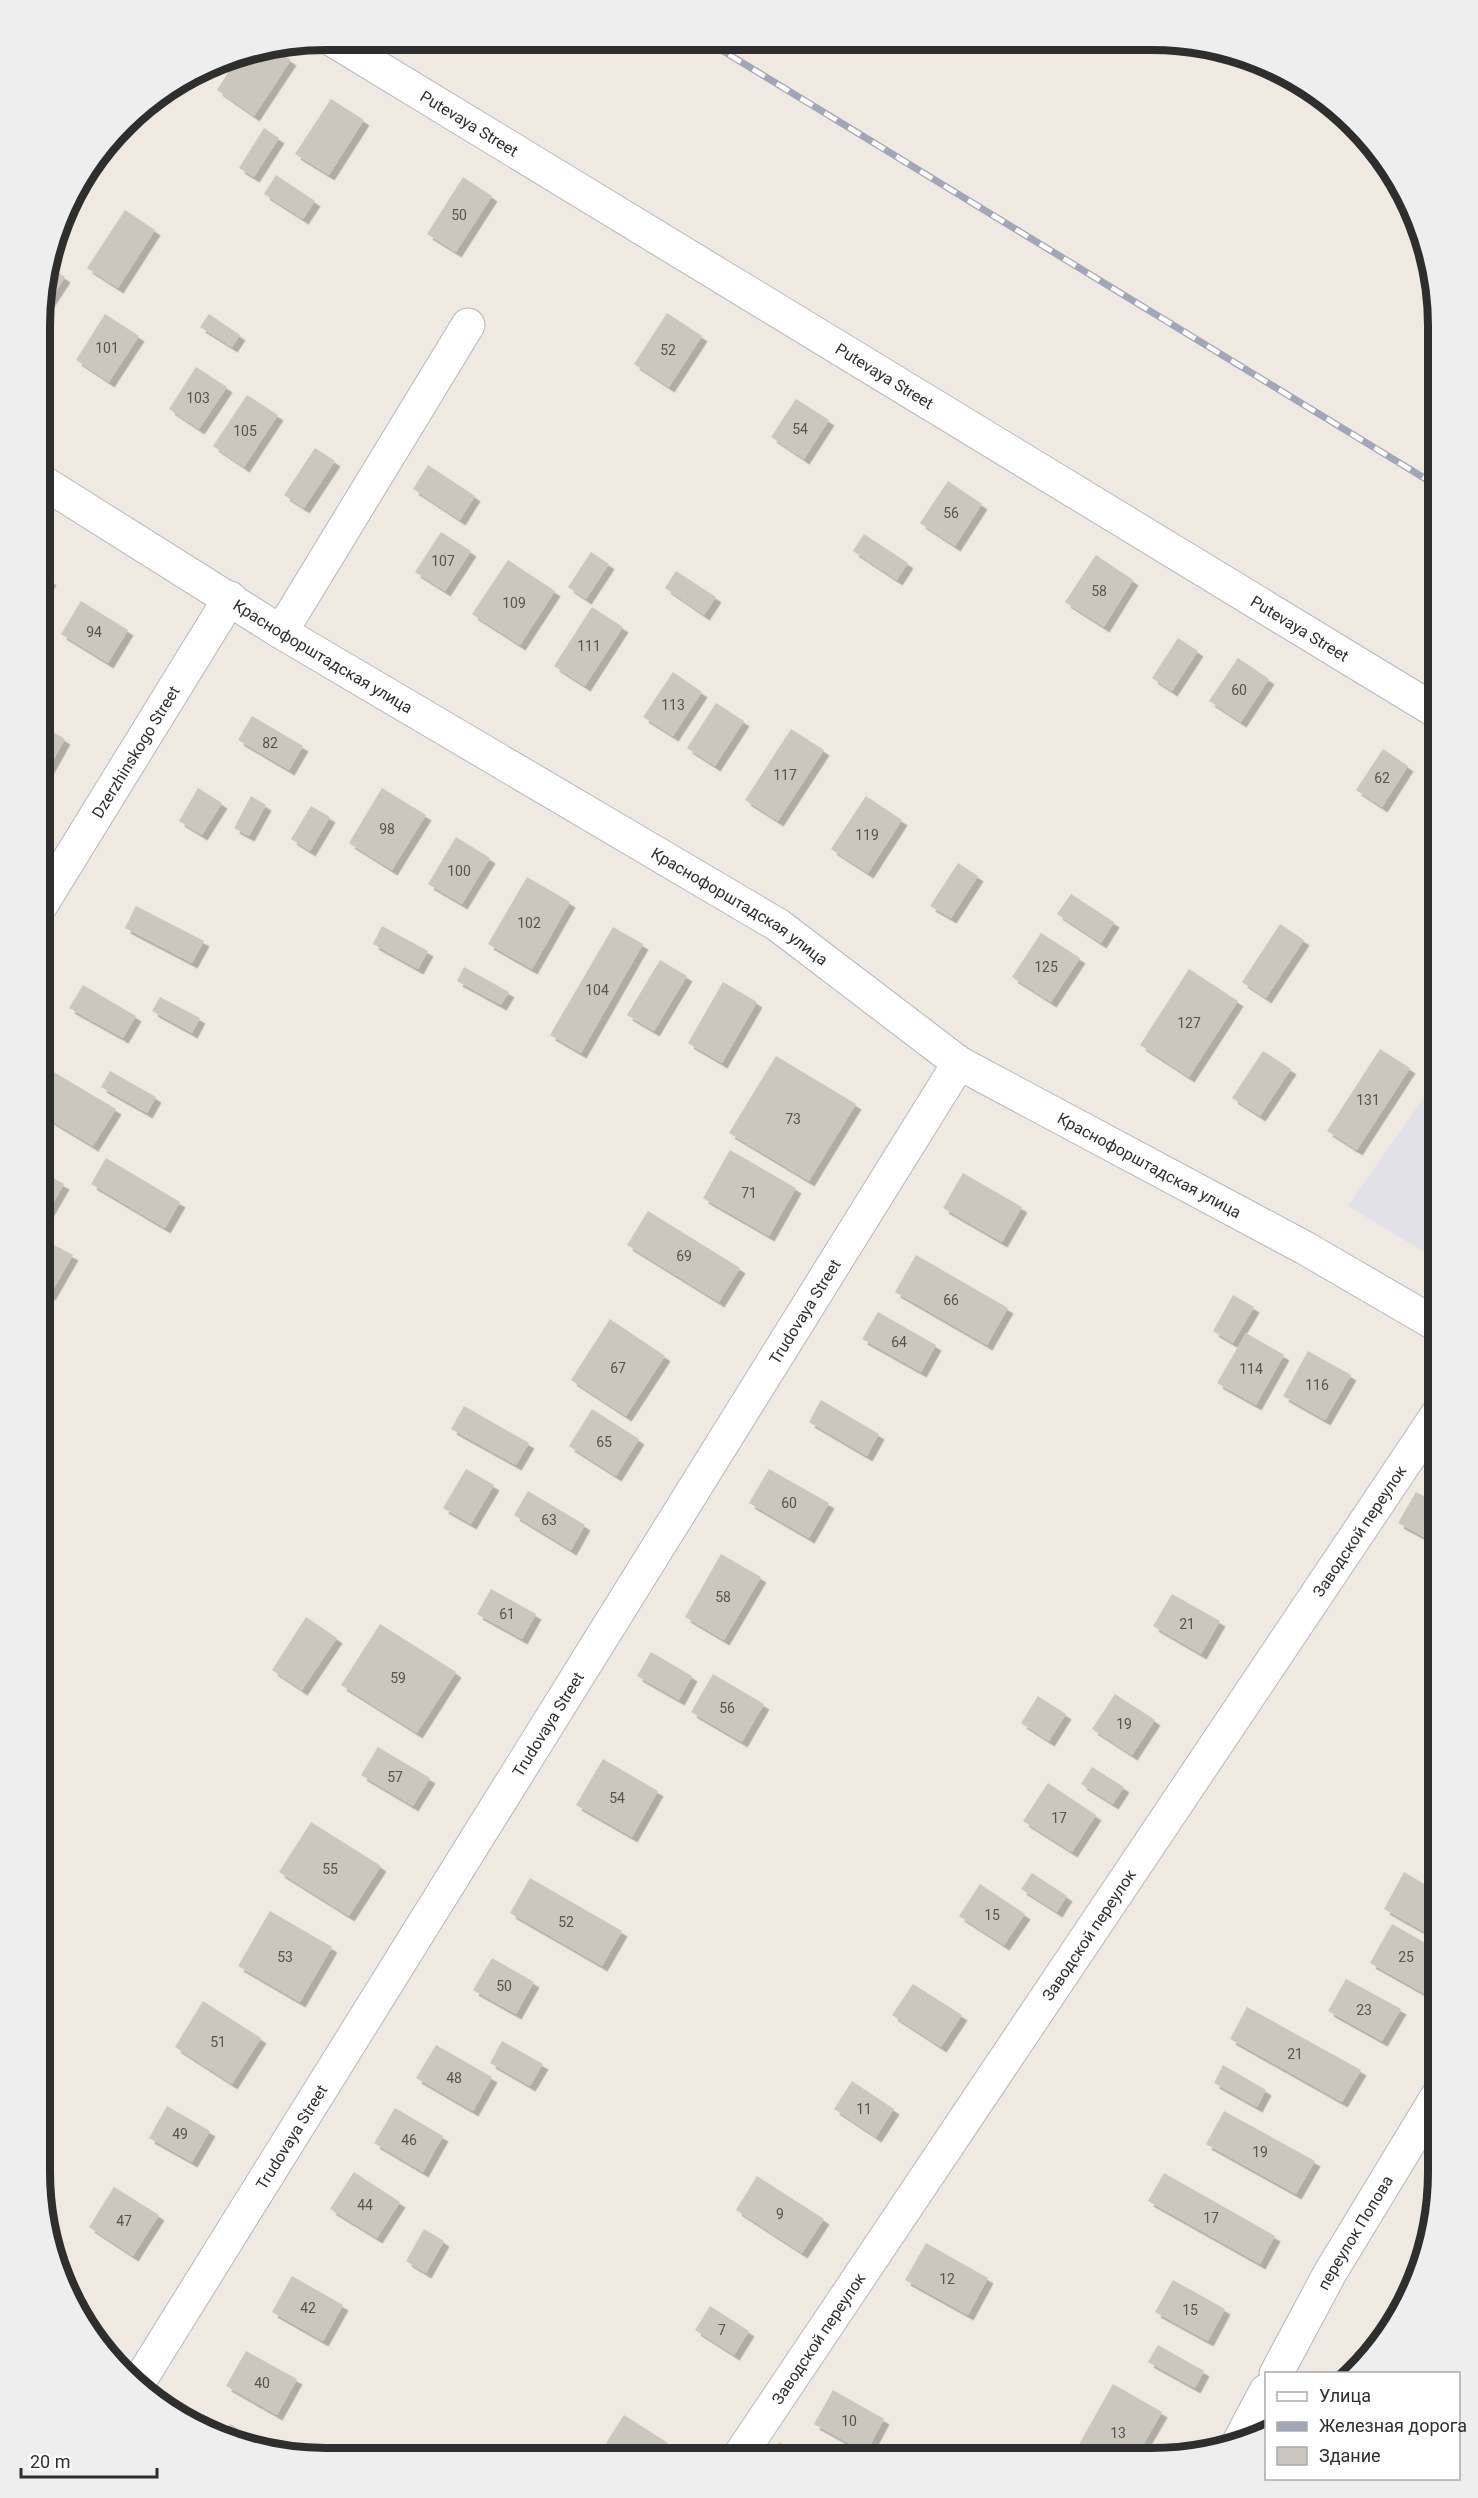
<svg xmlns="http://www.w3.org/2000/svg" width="1478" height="2498" viewBox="0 0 1478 2498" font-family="Roboto,sans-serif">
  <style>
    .industrial { fill: #e3e1e8 }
    .building { fill: #cbc7bf; filter: url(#shadow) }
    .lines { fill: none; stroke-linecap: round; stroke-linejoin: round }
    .street-casing { stroke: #b4b7c1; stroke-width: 35 }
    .street { stroke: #fff; stroke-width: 33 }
    .rail-casing { stroke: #a3a6b8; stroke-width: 7 }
    .rail { stroke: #fff; stroke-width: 4.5; stroke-dasharray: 14; stroke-linecap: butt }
    .labels { text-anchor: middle; stroke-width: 6; stroke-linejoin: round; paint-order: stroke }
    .number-label { font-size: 14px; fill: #555452 }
    .street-label { font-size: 16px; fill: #2e2e2e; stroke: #fff }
    .rim { fill: none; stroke: #2e2e2e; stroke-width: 8 }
  </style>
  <defs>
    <filter id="shadow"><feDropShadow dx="5.5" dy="5.5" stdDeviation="0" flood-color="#0004"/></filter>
  </defs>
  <rect width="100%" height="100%" fill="#efe9e1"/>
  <!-- industrial -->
  <path class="industrial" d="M1439,1076V1261L1348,1206Z"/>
  <!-- building -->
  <path class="building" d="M274,49L291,60L254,116L217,90L239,56Z
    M331,99L364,120L329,175L295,154Z
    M264,128L279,138L254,177L239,168Z
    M276,175L315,201L303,219L264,194Z
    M463,177L492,196L456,252L427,234Z
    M125,210L155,230L118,288L87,268Z
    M48,266L65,277L41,314V288Z
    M667,313L702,336L669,387L634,364Z
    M105,314L139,336L109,382L76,360Z
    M209,314L240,335L232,347L200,327Z
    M196,367L227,387L199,429L169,409Z
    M247,395L278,415L244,467L213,446Z
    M796,399L829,420L804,459L771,437Z
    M315,448L335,461L304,508L284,495Z
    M428,465L475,496L460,520L413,489Z
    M948,481L982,504L955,546L920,523Z
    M441,532L471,551L445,591L415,572Z
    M864,534L908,563L897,580L853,551Z
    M591,552L609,564L586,599L568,587Z
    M1096,555L1133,580L1104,627L1065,602Z
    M508,560L555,591L520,645L472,614Z
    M676,571L716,597L704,615L665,588Z
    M41,573L51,580L41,595Z
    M81,601L128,630L108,663L61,634Z
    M592,607L623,627L585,686L554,666Z
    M1178,638L1198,651L1172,691L1152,678Z
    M1238,658L1269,679L1241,722L1209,701Z
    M673,672L702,692L673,736L643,717Z
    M716,703L744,721L715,766L687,748Z
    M252,716L303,746L289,770L238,740Z
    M41,725L65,739L41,782Z
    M791,729L824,750L778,821L745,800Z
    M1383,749L1408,766L1382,807L1356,790Z
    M198,788L222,803L202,835L179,821Z
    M382,788L426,815L392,870L349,843Z
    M251,796L266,805L249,836L234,828Z
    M866,796L902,820L868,873L831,849Z
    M311,806L330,817L310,851L291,839Z
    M456,837L490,858L462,904L428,884Z
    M958,863L978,876L951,918L930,906Z
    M527,877L570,902L532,969L488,944Z
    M1071,894L1114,922L1101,943L1057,914Z
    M136,906L204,941L192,963L125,928Z
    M1280,924L1304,940L1266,998L1242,982Z
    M382,926L428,951L418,969L373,944Z
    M613,927L643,944L581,1053L550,1035Z
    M1041,933L1080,958L1051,1002L1012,977Z
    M660,960L687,976L654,1031L627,1015Z
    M464,967L509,992L501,1005L457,981Z
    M1189,969L1238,1001L1189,1077L1140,1045Z
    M723,982L757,1002L722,1063L688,1043Z
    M83,985L136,1016L123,1038L69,1008Z
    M160,997L200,1018L192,1033L152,1011Z
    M1380,1049L1410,1068L1357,1150L1327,1131Z
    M1263,1051L1291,1069L1260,1116L1232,1098Z
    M776,1056L856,1104L809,1181L729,1133Z
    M42,1065L116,1109L93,1146L40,1114Z
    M110,1071L156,1097L147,1113L101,1087Z
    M730,1150L796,1188L769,1236L703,1198Z
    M106,1158L180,1202L165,1228L91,1184Z
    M40,1171L64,1184L40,1226Z
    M963,1173L1022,1207L1002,1242L943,1208Z
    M648,1211L740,1268L719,1302L627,1245Z
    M52,1244L73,1255L50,1295L40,1289V1265Z
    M916,1255L1008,1308L987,1345L895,1292Z
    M1233,1295L1254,1307L1233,1343L1213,1331Z
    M878,1312L936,1345L921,1372L862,1339Z
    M610,1319L665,1356L626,1416L571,1380Z
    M1246,1333L1284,1355L1256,1405L1217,1383Z
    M1308,1351L1351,1375L1325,1420L1283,1396Z
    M821,1400L879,1434L867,1456L809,1422Z
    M464,1406L529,1443L516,1465L451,1429Z
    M592,1409L639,1439L616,1476L569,1446Z
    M466,1469L494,1485L471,1524L443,1508Z
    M769,1469L829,1503L809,1538L749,1503Z
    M528,1491L585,1525L571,1550L514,1515Z
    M1416,1492L1439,1504V1545L1398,1523Z
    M721,1554L761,1577L724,1640L685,1617Z
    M491,1589L536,1614L522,1639L477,1614Z
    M1172,1594L1220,1621L1201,1654L1153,1626Z
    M306,1617L337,1638L302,1690L272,1670Z
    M380,1624L456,1672L417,1733L341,1685Z
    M651,1652L692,1676L679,1700L637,1676Z
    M713,1674L764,1704L742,1742L691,1712Z
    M1115,1694L1155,1720L1132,1755L1092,1729Z
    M1038,1696L1066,1714L1049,1741L1021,1723Z
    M378,1747L430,1778L413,1806L361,1775Z
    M603,1759L658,1791L632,1837L576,1805Z
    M1092,1767L1124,1787L1113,1804L1081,1784Z
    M1048,1783L1096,1815L1072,1852L1023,1821Z
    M311,1822L381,1866L349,1916L279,1872Z
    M1404,1872L1438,1892V1925L1432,1936L1384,1909Z
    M1032,1873L1067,1896L1057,1912L1021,1889Z
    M530,1878L622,1931L602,1966L510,1913Z
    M980,1884L1025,1914L1004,1945L959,1916Z
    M270,1911L332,1947L300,2002L238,1966Z
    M1392,1924L1438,1950V1975L1427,1995L1370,1963Z
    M492,1958L534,1982L516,2014L473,1990Z
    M1346,1979L1401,2009L1382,2041L1328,2011Z
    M913,1984L962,2015L941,2047L892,2015Z
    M203,2001L261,2038L232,2084L175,2047Z
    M1247,2007L1361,2070L1342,2102L1230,2039Z
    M502,2041L543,2064L530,2086L490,2063Z
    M436,2045L492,2077L473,2111L416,2078Z
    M1223,2065L1266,2090L1257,2107L1214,2083Z
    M852,2081L894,2109L876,2137L834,2109Z
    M167,2106L210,2131L192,2162L149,2138Z
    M395,2108L443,2136L423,2172L374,2143Z
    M1224,2111L1315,2161L1296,2194L1206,2144Z
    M354,2172L400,2202L377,2238L330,2209Z
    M1164,2173L1275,2236L1260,2264L1148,2201Z
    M757,2176L824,2219L802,2253L736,2210Z
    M114,2187L159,2215L133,2256L89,2227Z
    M424,2229L444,2241L426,2273L406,2261Z
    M926,2243L988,2278L968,2315L905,2280Z
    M292,2276L343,2305L323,2341L272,2312Z
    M1411,2276L1417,2282L1400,2312L1394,2309Z
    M1173,2280L1225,2309L1208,2341L1155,2312Z
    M710,2306L749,2331L734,2355L695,2330Z
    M1158,2345L1204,2371L1195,2388L1148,2362Z
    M246,2351L297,2379L277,2415L226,2386Z
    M1113,2384L1162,2412L1135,2459H1079L1073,2455Z
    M833,2390L884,2419L866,2453L814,2424Z
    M624,2415L668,2443L658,2458H628L606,2443Z
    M230,2424L275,2450L273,2453L222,2439Z
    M779,2442L808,2458H770Z
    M1003,2445L1027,2459H995Z"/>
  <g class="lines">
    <defs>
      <g id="street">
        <path id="s1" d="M331,39L1439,713"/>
        <path id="s2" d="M41,481L281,632L778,925L959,1063L1305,1248L1439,1326"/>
        <path d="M281,632L468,325"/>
        <path id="s3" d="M41,905L230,598"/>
        <path id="s4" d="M1276,2374L1330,2273L1438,2095"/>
        <path id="s5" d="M137,2385L959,1063"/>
        <path d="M1239,2442L1266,2391"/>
        <path id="s6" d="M738,2458L1439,1412"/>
      </g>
    </defs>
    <!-- street casing -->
    <use href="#street" class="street-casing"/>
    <!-- street -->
    <use href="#street" class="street"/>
    <defs>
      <path id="rail" d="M705,40L1439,487"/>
    </defs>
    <!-- rail casing -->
    <use href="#rail" class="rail-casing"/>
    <!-- rail -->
    <use href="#rail" class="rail"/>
  </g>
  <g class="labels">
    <!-- number labels -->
    <g class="number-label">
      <text x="459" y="220">50</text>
      <text x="107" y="353">101</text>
      <text x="668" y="355">52</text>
      <text x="198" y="403">103</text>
      <text x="800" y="434">54</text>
      <text x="245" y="436">105</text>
      <text x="951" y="518">56</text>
      <text x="443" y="566">107</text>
      <text x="1099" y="596">58</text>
      <text x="514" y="608">109</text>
      <text x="94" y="637">94</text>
      <text x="589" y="651">111</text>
      <text x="1239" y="695">60</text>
      <text x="673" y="710">113</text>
      <text x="270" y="748">82</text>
      <text x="785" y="780">117</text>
      <text x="1382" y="783">62</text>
      <text x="387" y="834">98</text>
      <text x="867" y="840">119</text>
      <text x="459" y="876">100</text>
      <text x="529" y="928">102</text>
      <text x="1046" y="972">125</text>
      <text x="597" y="995">104</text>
      <text x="1189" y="1028">127</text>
      <text x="1368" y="1105">131</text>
      <text x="793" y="1124">73</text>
      <text x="749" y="1198">71</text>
      <text x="684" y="1261">69</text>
      <text x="951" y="1305">66</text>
      <text x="899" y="1347">64</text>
      <text x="618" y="1373">67</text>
      <text x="1251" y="1374">114</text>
      <text x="1317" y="1390">116</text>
      <text x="604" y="1447">65</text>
      <text x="789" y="1508">60</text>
      <text x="549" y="1525">63</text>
      <text x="723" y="1602">58</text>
      <text x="507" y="1619">61</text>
      <text x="1187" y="1629">21</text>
      <text x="398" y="1683">59</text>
      <text x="727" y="1713">56</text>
      <text x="1124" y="1729">19</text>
      <text x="395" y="1782">57</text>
      <text x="617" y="1803">54</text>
      <text x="1059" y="1823">17</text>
      <text x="330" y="1874">55</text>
      <text x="992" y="1920">15</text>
      <text x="566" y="1927">52</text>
      <text x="285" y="1962">53</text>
      <text x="1406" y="1962">25</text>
      <text x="504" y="1991">50</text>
      <text x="1364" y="2015">23</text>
      <text x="218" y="2047">51</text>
      <text x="1295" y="2059">21</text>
      <text x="454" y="2083">48</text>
      <text x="864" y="2114">11</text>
      <text x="180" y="2139">49</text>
      <text x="409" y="2145">46</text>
      <text x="1260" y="2157">19</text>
      <text x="365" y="2210">44</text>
      <text x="780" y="2219">9</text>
      <text x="1211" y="2223">17</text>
      <text x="124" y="2226">47</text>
      <text x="947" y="2284">12</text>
      <text x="308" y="2313">42</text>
      <text x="1190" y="2315">15</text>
      <text x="722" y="2335">7</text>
      <text x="262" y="2388">40</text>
      <text x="849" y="2426">10</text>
      <text x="1118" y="2438">13</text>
    </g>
    <!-- street labels -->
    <g class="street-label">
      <text dy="6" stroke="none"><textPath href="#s1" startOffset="162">Putevaya Street</textPath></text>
      <text dy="6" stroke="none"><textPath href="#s1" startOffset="648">Putevaya Street</textPath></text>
      <text dy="6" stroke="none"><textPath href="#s1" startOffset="1134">Putevaya Street</textPath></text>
      <text dy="6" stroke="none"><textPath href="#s2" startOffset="332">Краснофорштадская улица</textPath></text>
      <text dy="6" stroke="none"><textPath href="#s3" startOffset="180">Dzerzhinskogo Street</textPath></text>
      <text dy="6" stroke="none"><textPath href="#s2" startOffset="818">Краснофорштадская улица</textPath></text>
      <text dy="6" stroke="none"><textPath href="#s2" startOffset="1304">Краснофорштадская улица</textPath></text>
      <text dy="6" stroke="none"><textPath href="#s5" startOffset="1264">Trudovaya Street</textPath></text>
      <text dy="6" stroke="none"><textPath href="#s6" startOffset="1116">Заводской переулок</textPath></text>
      <text dy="6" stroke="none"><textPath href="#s5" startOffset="778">Trudovaya Street</textPath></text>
      <text dy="6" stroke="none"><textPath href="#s6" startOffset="630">Заводской переулок</textPath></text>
      <text dy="6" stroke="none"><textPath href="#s5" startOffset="292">Trudovaya Street</textPath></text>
      <text dy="6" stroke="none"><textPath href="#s4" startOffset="162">переулок Попова</textPath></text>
      <text dy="6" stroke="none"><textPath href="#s6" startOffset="144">Заводской переулок</textPath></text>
    </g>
  </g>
  <!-- crop -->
  <path d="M0 0H1478V2498H0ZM326 50H1152A276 276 0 0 1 1428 326V2172A276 276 0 0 1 1152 2448H326A276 276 0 0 1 50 2172V326A276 276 0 0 1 326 50Z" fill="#eee" fill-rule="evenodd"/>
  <path class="rim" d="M326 50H1152A276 276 0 0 1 1428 326V2172A276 276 0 0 1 1152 2448H326A276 276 0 0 1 50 2172V326A276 276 0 0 1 326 50Z"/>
  <!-- legend -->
  <rect x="1265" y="2372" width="195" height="108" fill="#ffffff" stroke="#ababab" stroke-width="1.5"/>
  <rect x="1277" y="2392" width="30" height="9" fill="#ffffff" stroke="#ababab" stroke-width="1.5"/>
  <text x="1319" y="2402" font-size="18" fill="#2e2e2e">Улица</text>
  <rect x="1277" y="2422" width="30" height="9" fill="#a3a6b8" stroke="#ababab" stroke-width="1.5"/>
  <text x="1319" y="2432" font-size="18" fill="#2e2e2e">Железная дорога</text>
  <rect x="1277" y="2447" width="30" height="18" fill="#cbc7bf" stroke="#ababab" stroke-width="1.5"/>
  <text x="1319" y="2462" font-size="18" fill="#2e2e2e">Здание</text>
  <!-- scale -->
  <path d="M21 2468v9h136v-9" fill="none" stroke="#2e2e2e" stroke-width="3"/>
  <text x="30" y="2468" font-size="18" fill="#2e2e2e" stroke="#ffffff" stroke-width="4.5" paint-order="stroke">20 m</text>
</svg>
